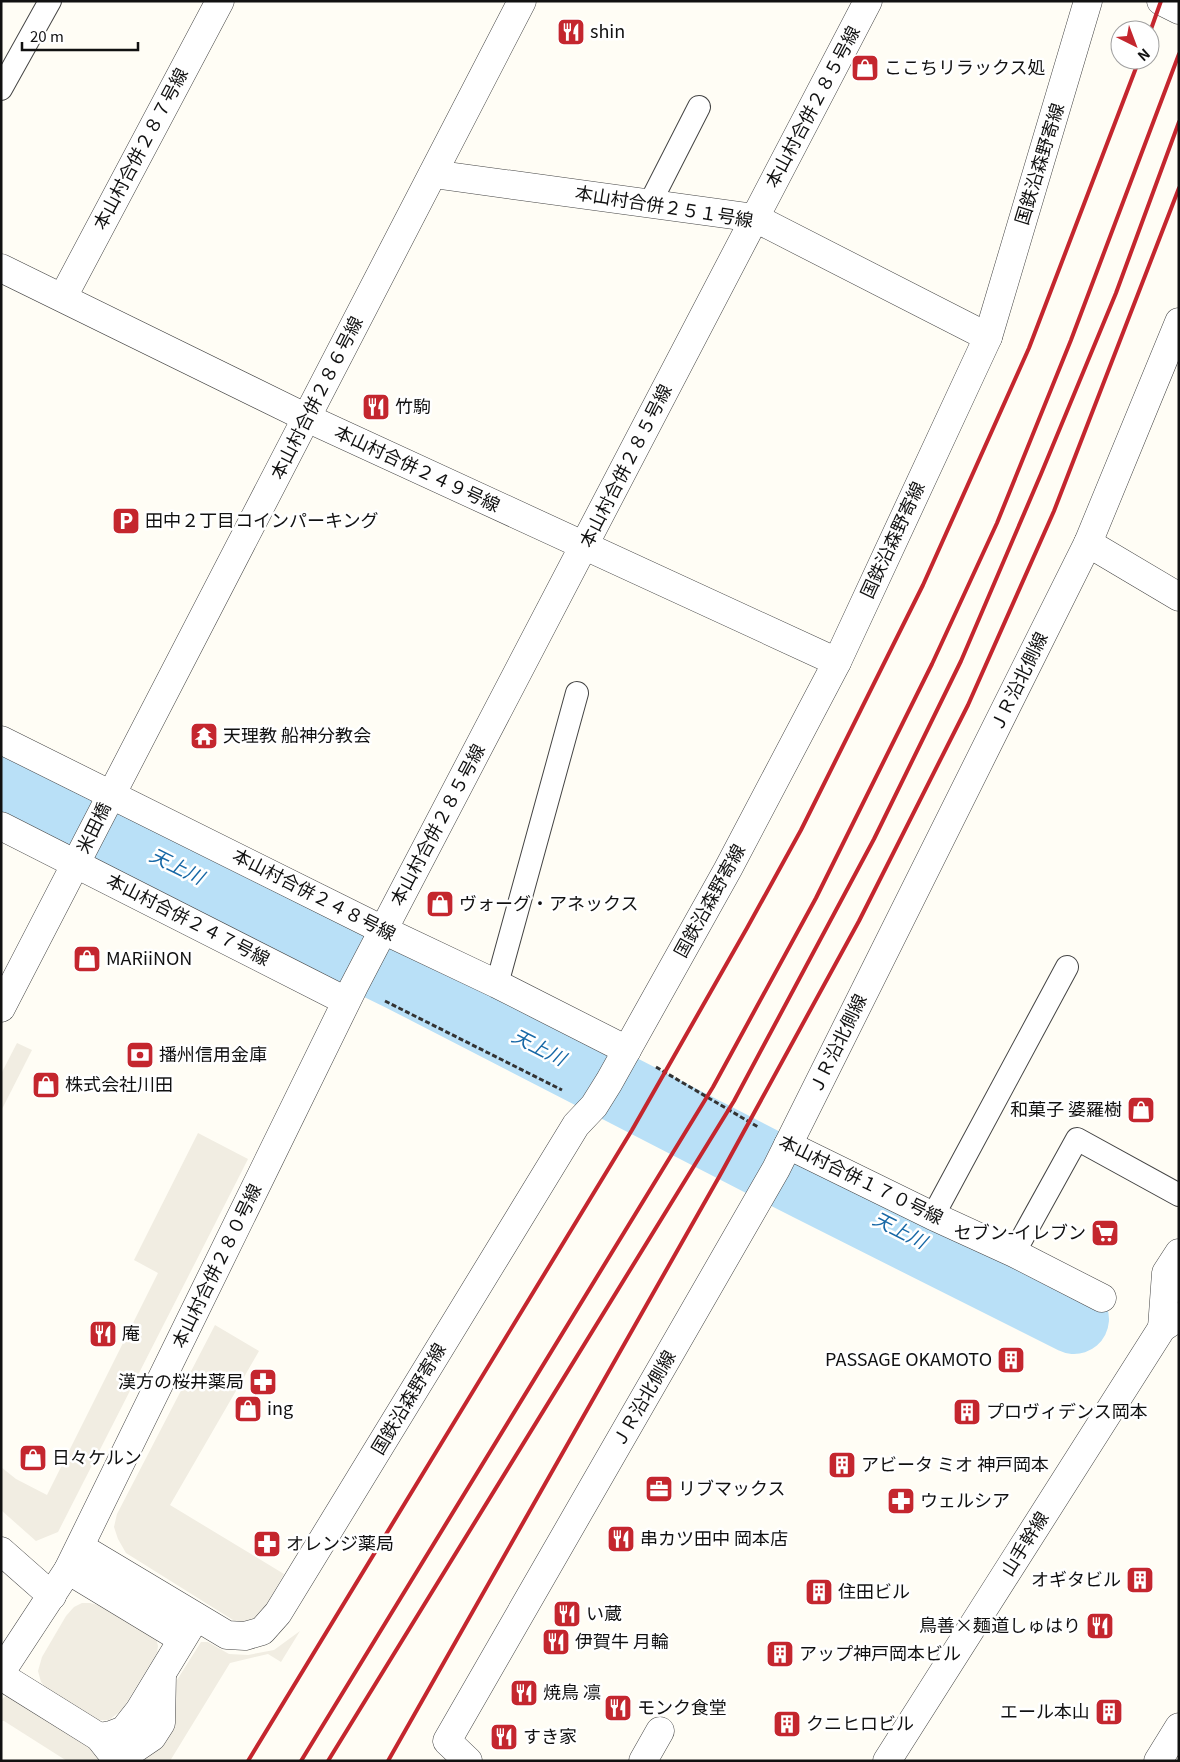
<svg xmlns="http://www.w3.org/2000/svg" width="1180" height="1762" font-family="Georgia,'Noto Sans JP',serif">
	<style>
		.plaza { fill: #f1ede2 }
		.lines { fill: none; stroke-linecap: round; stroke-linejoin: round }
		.river { stroke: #b9e0f7; stroke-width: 70 }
		.service-casing { stroke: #444; stroke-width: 24 }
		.pedestrian-casing { stroke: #444; stroke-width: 29 }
		.minor-casing { stroke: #444; stroke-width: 29 }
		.tertiary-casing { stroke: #444; stroke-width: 29 }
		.path { stroke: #333; stroke-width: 3; stroke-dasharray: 5 2.5; stroke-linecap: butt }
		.service { stroke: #fff; stroke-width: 22 }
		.pedestrian { stroke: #fff; stroke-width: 28 }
		.minor { stroke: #fff; stroke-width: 28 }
		.tertiary { stroke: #fff; stroke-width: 28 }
		.rail { stroke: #c4262e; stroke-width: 4 }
		.labels { text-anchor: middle; stroke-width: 5; stroke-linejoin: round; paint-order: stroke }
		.poi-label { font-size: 18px; fill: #111; stroke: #fff; text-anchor: start }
		.street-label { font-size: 18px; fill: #111; stroke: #fff }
		.water-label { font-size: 19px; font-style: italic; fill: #1768a6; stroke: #fff }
	</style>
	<rect width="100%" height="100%" fill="#fffdf5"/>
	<g class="plaza">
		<polygon points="17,1043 32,1050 1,1111 1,1074"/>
		<polygon points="198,1133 248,1159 58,1532 36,1541 1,1510 1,1467 16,1479 47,1495 158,1273 134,1260"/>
		<polygon points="215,1325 259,1351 170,1505 284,1574 259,1618 241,1625 126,1553 118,1539 114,1527 117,1514"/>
		<polygon points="82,1603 90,1603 102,1606 156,1638 158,1646 157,1653 122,1710 109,1720 98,1720 49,1691 41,1682 38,1671 42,1657 66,1616 74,1607"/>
		<polygon points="300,1631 281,1662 268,1654 230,1663 170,1761 140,1761 173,1726 177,1680 201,1642 208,1642 229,1654 248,1655 274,1650"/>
		<polygon points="6,1696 10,1696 92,1746 104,1761 67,1761 4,1721 1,1721 1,1700"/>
	</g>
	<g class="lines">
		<polyline class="river" points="1,780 401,976 809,1186 1074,1319"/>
		<defs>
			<g id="service">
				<polyline points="1,89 50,1"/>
				<polyline points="650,203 699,107"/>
				<polyline points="497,984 577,693"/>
				<polyline points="933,1216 1067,967"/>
				<polyline points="1014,1253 1077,1139 1179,1195"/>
			</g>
			<polyline id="pedestrian" points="643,1761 660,1731"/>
			<g id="minor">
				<polyline points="433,174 755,218 988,337"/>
				<polyline points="1,268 307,418 837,662"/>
				<polyline points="63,297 220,1"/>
				<polyline points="1088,543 1179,597"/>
				<polyline points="1,740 383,930 497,984 627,1050"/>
				<polyline points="1,826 346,1001"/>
				<polyline points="788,1145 933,1216 1014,1253 1102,1298"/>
				<polyline points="80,1547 227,1635 245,1636 262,1631 278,1613 576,1125 594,1106 609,1082 728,869 837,662 988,337 1088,1"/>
				<polyline points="68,1570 182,1639"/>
				<polyline points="1,1672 68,1570 354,986 868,1"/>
				<polyline points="1,1676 99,1737 118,1761"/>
				<polyline points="99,1737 111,1735 124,1730 139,1711 196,1617"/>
				<polyline points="118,1760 152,1737 161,1723 162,1674"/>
				<polyline points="468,1761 447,1741 776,1169 1088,543 1179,322"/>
				<polyline points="1158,1761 1179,1727"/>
			</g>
			<g id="tertiary">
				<polyline points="1161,1 1179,10"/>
				<polyline points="1,1008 522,1"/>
				<polyline points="1162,1328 1166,1273 1179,1253"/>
				<polyline points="1,1551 52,1596"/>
				<polyline points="887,1761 1162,1328 1179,1317"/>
			</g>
		</defs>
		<use href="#service" class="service-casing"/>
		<use href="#pedestrian" class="pedestrian-casing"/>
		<use href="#minor" class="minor-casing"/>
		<use href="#tertiary" class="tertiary-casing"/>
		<g class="path">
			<polyline points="385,1001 562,1090"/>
			<polyline points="656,1067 758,1127"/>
		</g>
		<use href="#service" class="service"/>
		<use href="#pedestrian" class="pedestrian"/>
		<use href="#minor" class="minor"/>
		<use href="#tertiary" class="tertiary"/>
		<g class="rail">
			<polyline points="1150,32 1161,1"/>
			<polyline points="248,1761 632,1130 747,928 801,830 923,585 1029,348 1139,60"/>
			<polyline points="301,1761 713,1087 816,898 932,664 997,523 1071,340 1179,54"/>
			<polyline points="328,1761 734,1101 874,839 961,661 1041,474 1116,293 1179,122"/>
			<polyline points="388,1761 719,1177 859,921 968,705 1054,511 1179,188"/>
		</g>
	</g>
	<defs>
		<symbol id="restaurant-square" viewBox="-11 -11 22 22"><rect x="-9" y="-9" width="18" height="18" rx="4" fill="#c4262e" stroke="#fff"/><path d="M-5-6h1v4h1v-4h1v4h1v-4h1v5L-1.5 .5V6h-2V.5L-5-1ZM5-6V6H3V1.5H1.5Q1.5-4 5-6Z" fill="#fff"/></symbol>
		<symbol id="shop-square" viewBox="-11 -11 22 22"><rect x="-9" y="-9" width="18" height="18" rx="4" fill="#c4262e" stroke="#fff"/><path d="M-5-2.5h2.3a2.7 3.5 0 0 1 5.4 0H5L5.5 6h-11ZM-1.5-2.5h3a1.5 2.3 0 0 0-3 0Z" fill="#fff"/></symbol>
		<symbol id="parking-square" viewBox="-11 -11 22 22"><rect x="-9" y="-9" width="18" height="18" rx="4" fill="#c4262e" stroke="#fff"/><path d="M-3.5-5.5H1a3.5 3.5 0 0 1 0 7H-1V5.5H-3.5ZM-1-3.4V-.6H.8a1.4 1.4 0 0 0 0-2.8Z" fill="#fff"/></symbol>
		<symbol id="temple-square" viewBox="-11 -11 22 22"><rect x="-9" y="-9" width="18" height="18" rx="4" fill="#c4262e" stroke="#fff"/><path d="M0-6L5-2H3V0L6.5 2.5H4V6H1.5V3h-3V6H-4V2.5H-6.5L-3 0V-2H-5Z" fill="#fff"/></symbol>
		<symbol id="bank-square" viewBox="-11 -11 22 22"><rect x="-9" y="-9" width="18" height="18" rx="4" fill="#c4262e" stroke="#fff"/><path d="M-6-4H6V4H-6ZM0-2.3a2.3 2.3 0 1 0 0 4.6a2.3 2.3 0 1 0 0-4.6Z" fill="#fff"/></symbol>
		<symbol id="supermarket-square" viewBox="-11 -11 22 22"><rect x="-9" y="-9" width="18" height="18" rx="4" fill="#c4262e" stroke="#fff"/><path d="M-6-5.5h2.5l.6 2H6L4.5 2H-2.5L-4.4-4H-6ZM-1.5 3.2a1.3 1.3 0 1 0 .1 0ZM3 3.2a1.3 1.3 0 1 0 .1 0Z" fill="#fff"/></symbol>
		<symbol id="building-square" viewBox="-11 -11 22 22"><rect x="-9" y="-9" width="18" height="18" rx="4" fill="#c4262e" stroke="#fff"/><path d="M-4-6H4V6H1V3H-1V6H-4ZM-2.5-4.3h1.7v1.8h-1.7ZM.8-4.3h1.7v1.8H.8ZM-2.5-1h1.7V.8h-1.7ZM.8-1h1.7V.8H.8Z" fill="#fff"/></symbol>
		<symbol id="pharmacy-square" viewBox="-11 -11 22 22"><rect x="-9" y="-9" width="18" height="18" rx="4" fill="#c4262e" stroke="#fff"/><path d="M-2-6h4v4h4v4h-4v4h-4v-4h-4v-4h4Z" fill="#fff"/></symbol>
		<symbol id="office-square" viewBox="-11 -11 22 22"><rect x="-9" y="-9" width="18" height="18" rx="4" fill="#c4262e" stroke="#fff"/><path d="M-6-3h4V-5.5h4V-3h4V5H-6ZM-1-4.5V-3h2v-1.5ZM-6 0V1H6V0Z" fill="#fff"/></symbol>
	</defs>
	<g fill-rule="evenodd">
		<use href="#restaurant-square" x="555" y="16" width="32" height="32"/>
		<use href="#shop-square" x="849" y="52" width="32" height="32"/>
		<use href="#restaurant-square" x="360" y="391" width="32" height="32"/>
		<use href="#parking-square" x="110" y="505" width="32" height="32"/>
		<use href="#temple-square" x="188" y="720" width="32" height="32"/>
		<use href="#shop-square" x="424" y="888" width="32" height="32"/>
		<use href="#shop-square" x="71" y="943" width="32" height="32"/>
		<use href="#bank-square" x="124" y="1039" width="32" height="32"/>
		<use href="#shop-square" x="30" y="1069" width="32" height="32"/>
		<use href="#shop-square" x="1125" y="1094" width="32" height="32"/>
		<use href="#supermarket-square" x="1089" y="1217" width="32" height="32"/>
		<use href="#restaurant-square" x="87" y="1318" width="32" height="32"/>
		<use href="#building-square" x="995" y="1344" width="32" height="32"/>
		<use href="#pharmacy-square" x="247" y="1366" width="32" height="32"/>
		<use href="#shop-square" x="232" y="1393" width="32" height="32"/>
		<use href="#building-square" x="951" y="1396" width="32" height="32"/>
		<use href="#shop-square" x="17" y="1442" width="32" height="32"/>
		<use href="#building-square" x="826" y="1449" width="32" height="32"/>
		<use href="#office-square" x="643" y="1473" width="32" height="32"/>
		<use href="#pharmacy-square" x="885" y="1485" width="32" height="32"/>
		<use href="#restaurant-square" x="605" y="1523" width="32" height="32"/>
		<use href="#pharmacy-square" x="251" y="1528" width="32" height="32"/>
		<use href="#building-square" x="1124" y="1564" width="32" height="32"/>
		<use href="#building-square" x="803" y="1576" width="32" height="32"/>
		<use href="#restaurant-square" x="551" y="1598" width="32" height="32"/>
		<use href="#restaurant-square" x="1084" y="1610" width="32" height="32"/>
		<use href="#restaurant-square" x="540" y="1626" width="32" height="32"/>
		<use href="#building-square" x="764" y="1638" width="32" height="32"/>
		<use href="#restaurant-square" x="508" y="1677" width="32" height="32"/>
		<use href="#restaurant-square" x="602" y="1692" width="32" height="32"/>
		<use href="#building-square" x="1093" y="1696" width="32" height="32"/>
		<use href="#building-square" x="771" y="1708" width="32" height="32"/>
		<use href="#restaurant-square" x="488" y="1721" width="32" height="32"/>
	</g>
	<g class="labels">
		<g class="poi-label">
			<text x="590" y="38">shin</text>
			<text x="884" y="74">ここちリラックス処</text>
			<text x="395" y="413">竹駒</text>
			<text x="145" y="527">田中２丁目コインパーキング</text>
			<text x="223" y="742">天理教 船神分教会</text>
			<text x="459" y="910">ヴォーグ・アネックス</text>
			<text x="106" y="965">MARiiNON</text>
			<text x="159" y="1061">播州信用金庫</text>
			<text x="65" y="1091">株式会社川田</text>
			<text x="1122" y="1116" text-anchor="end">和菓子 婆羅樹</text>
			<text x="1086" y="1239" text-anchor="end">セブン-イレブン</text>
			<text x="122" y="1340">庵</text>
			<text x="992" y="1366" text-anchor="end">PASSAGE OKAMOTO</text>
			<text x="244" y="1388" text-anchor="end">漢方の桜井薬局</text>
			<text x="267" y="1415">ing</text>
			<text x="986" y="1418">プロヴィデンス岡本</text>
			<text x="52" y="1464">日々ケルン</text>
			<text x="861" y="1471">アビータ ミオ 神戸岡本</text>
			<text x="678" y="1495">リブマックス</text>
			<text x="920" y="1507">ウェルシア</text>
			<text x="640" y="1545">串カツ田中 岡本店</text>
			<text x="286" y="1550">オレンジ薬局</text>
			<text x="1121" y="1586" text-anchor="end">オギタビル</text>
			<text x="838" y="1598">住田ビル</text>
			<text x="586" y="1620">い蔵</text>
			<text x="1081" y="1632" text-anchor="end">鳥善×麺道しゅはり</text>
			<text x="575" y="1648">伊賀牛 月輪</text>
			<text x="799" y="1660">アップ神戸岡本ビル</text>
			<text x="543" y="1699">焼鳥 凛</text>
			<text x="637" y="1714">モンク食堂</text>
			<text x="1090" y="1718" text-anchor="end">エール本山</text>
			<text x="806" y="1730">クニヒロビル</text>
			<text x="523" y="1743">すき家</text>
		</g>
		<g class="street-label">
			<text transform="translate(813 107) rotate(-62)" y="6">本山村合併２８５号線</text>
			<text transform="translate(141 149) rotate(-62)" y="6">本山村合併２８７号線</text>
			<text transform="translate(1040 164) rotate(-73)" y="6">国鉄沿森野寄線</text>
			<text transform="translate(664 207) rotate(9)" y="6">本山村合併２５１号線</text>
			<text transform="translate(317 398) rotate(-63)" y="6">本山村合併２８６号線</text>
			<text transform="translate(626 466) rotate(-63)" y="6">本山村合併２８５号線</text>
			<text transform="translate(417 469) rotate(25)" y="6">本山村合併２４９号線</text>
			<text transform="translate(893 540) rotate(-65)" y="6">国鉄沿森野寄線</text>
			<text transform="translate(1019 682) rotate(-64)" y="6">ＪＲ沿北側線</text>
			<text transform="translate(438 825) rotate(-62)" y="6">本山村合併２８５号線</text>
			<text transform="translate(94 828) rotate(-64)" y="6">米田橋</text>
			<text transform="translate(314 895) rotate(27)" y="6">本山村合併２４８号線</text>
			<text transform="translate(710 901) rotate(-61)" y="6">国鉄沿森野寄線</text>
			<text transform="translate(188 920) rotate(27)" y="6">本山村合併２４７号線</text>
			<text transform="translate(838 1044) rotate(-64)" y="6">ＪＲ沿北側線</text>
			<text transform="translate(861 1180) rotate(26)" y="6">本山村合併１７０号線</text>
			<text transform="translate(217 1266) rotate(-64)" y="6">本山村合併２８０号線</text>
			<text transform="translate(409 1399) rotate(-59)" y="6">国鉄沿森野寄線</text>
			<text transform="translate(644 1399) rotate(-60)" y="6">ＪＲ沿北側線</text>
			<text transform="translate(1025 1544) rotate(-58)" y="6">山手幹線</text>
		</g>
		<g class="water-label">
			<text transform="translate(177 866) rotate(26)" y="7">天上川</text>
			<text transform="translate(539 1047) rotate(27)" y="7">天上川</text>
			<text transform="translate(900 1230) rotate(27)" y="7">天上川</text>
		</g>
	</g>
	<rect width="1180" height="1762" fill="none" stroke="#111111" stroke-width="5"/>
	<g transform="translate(1135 45) rotate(138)"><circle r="24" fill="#ffffff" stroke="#a0a0a0"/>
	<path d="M0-4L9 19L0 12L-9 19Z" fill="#c4262e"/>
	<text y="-8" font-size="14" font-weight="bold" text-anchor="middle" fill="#111111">N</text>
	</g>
	<path d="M22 42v8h116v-8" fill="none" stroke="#111111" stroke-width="2.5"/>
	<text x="30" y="42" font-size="15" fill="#111111" stroke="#ffffff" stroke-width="4" paint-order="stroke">20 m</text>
</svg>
